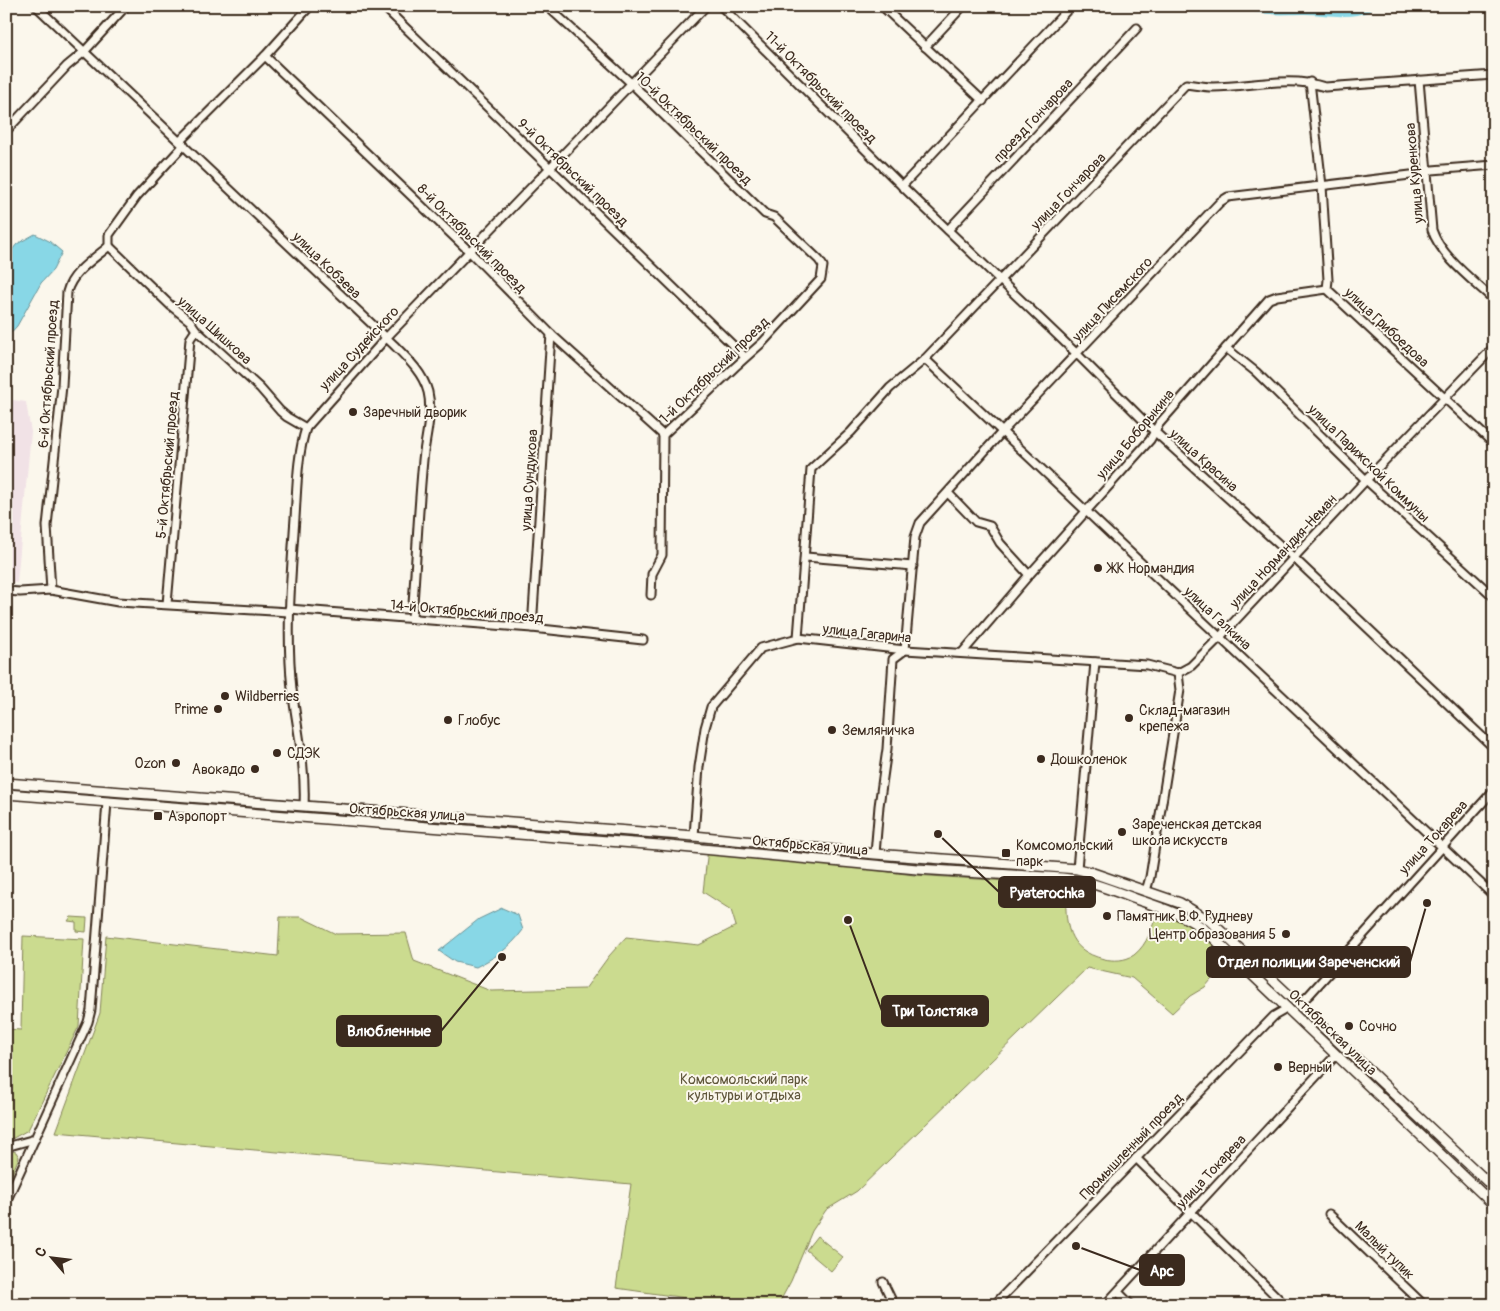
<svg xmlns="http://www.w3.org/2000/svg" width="1500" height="1311" font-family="Pangolin,sans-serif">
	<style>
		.built { fill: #f1e2e6 }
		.green { fill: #cbdb8f; stroke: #838256 }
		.water { fill: #88d7e6; stroke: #699296 }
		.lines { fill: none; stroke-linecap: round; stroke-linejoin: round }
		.river { stroke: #88d7e6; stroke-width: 12 }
		.minor-casing { stroke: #3b2a1e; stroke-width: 11 }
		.major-casing { stroke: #3b2a1e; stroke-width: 12 }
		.minor { stroke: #fbf7ec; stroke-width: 7 }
		.major { stroke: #fbf7ec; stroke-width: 9 }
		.poi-dot { fill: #3b2a1e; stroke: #fbf7ec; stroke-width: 2 }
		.labels { text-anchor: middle; stroke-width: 4; stroke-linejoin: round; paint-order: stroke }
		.street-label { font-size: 14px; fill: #3b2a1e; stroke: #fbf7ec }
		.poi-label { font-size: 14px; fill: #3b2a1e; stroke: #fbf7ec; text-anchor: start }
		.park-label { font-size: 14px; fill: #5f563a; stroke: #fbf7ec }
		.leader { fill: none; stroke: #3b2a1e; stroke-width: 2 }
		.callout-dot { fill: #3b2a1e; stroke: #fbf7ec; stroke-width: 2 }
		.callout { fill: #3b2a1e; stroke: #3b2a1e; stroke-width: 2 }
		.callout-label { font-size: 15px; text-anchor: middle; font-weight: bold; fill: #fff }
	</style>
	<rect width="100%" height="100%" fill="#fbf7ec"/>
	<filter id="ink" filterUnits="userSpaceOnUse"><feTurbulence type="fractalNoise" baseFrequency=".02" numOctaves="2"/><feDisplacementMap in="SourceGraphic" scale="10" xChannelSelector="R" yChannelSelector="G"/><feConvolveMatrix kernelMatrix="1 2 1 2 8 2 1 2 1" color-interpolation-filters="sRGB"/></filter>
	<g filter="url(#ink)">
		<polygon class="built" points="6,399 26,402 31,432 17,583 6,581"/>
		<g class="green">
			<path d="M 708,849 L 914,875 L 1039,883 L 1052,889 L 1066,890 C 1065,923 1066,950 1104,959 C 1114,961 1125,961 1134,955 C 1148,944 1152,927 1158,911 L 1192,925 L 1229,959 L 1205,987 L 1190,996 L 1172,1013 L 1132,978 L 1087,968 L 857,1191 L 826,1210 L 812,1231 L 791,1281 L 778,1305 L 735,1305 L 616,1288 L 631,1184 L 56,1132 L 100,1013 L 106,936 L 278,956 L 280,917 L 301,917 L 336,934 L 406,933 L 414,961 L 491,991 L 585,989 L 609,956 L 626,937 L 699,945 L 736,926 L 731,910 L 703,892 Z"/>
			<polygon points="71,917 87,918 86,932 76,931 76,922 68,921"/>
			<polygon points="23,936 84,939 79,1026 28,1130 6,1142 6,1029 21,1030"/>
			<polygon points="12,1151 16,1152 19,1157 6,1188 6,1152"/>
			<polygon points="817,1236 843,1257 831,1271 806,1250"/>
		</g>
		<g class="water">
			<polygon points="35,234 49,241 62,252 53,270 41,283 17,326 6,338 6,257 17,244"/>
			<path d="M 502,908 L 518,915 L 523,930 C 509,949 497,956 476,967 L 455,962 L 439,951 L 479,919 Z"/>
		</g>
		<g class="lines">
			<path class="river" d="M 1253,6 C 1271,10 1286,8 1304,8 C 1325,8 1344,14 1366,6"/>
			<defs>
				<g id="minor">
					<path d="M 36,6 L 394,345 C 407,358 423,373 428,392 C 433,413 425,439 423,460 C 418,513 416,565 412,618"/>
					<polyline points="383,6 745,357"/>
					<polyline points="547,6 631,83 765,214 774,217 819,260 823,266 821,279 763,342 735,367 663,435 662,555 652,574 651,595"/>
					<polyline points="721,6 902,186 1077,354 1154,431 1294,558 1494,748"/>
					<polyline points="882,6 983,101"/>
					<polyline points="925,47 963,6"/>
					<polyline points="265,56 470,252 551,334 663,435"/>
					<path d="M 1419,80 L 1432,230 C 1441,257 1474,281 1494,300"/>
					<polyline points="1310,82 1322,186 1328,280 1327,289 1494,444"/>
					<polyline points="6,131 67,66 84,52 126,6"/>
					<polyline points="180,141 265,56 310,6"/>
					<polyline points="902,186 1071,6"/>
					<polyline points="948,230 1137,28"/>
					<polyline points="109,246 171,306 190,321 196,330 260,388 280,411 287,417 306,428"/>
					<polyline points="1226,348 1256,372 1366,480 1494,597"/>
					<polyline points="925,359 1494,896"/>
					<polyline points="948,493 976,522 990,526 1000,543 1029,575"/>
					<polyline points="806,557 913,566"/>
					<path d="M 51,590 L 47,526 L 62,386 L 67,292 C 72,272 94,259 109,246 L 109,235 L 137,196 L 184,145"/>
					<polyline points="6,591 20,592 51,590 118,602 289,612"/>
					<polyline points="167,604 190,339 196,330"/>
					<polyline points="289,609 532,628 643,640"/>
					<polyline points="532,628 551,334"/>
					<path d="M 798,638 L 811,469 L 851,432 L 890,388 L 925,359 L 1186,84 C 1195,85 1204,87 1213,87 C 1251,87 1289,75 1325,87 L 1494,75"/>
					<polyline points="962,653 1029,575 1150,440 1159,424 1269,299 1277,296 1327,289"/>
					<path d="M 304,806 C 306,766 297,728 292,689 C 286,632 291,575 295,518 C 297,488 297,456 306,428 L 386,338 L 706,6"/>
					<polyline points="694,836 699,767 705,728 711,707 761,648 798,638 905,650 1147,665 1178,673"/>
					<polyline points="875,854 879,806 887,749 893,659 905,650 915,537 920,523 1002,432 1220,202 1228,197 1427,173 1432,170 1494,165"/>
					<polyline points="1077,869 1095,662"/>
					<polyline points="1146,891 1150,877 1180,690 1178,673 1191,666 1220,637 1366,480 1494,347"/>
					<polyline points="1299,1004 1309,995 1494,790"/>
					<polyline points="6,1147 35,1139"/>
					<polyline points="1136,1158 1285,1305"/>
					<polyline points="6,1202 88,1022 91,1010 107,802"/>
					<polyline points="1329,1214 1424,1305"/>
					<polyline points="883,1282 894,1305"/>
					<polyline points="1118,1292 1131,1305"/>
					<polyline points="994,1305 1274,1016 1288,1008"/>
					<polyline points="1105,1305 1336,1055"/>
				</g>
				<g id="major">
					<polyline points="6,783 694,836 875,854 1077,869 1090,872 1180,903 1210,921 1494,1188"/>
					<path d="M 6,794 L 659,845 L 917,869 L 1062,878 C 1088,880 1112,890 1136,899 C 1159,907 1182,914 1203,928 L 1494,1205"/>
				</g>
			</defs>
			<use href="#minor" class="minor-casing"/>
			<use href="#major" class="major-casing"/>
			<use href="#minor" class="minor"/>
			<use href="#major" class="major"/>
		</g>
	</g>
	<g class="poi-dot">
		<circle cx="353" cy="412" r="5"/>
		<circle cx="1098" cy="568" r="5"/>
		<circle cx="225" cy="696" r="5"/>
		<circle cx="218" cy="709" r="5"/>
		<circle cx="1129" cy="718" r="5"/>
		<circle cx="448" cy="720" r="5"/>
		<circle cx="832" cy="730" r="5"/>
		<circle cx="277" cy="753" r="5"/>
		<circle cx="1041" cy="759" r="5"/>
		<circle cx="176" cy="763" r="5"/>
		<circle cx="255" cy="769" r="5"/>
		<rect x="153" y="811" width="10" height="10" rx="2.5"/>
		<circle cx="1122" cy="832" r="5"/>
		<rect x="1001" y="848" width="10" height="10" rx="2.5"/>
		<circle cx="1107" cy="916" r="5"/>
		<circle cx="1286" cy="934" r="5"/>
		<circle cx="1349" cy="1026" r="5"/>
		<circle cx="1278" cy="1067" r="5"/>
	</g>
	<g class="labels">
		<g class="street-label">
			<text transform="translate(821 87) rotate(45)" y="5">11-й Октябрьский проезд</text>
			<text transform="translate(1033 120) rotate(-47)" y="5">проезд Гончарова</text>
			<text transform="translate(694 128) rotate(44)" y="5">10-й Октябрьский проезд</text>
			<text transform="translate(573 172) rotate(44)" y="5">9-й Октябрьский проезд</text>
			<text transform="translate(1414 173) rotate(-95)" y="5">улица Куренкова</text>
			<text transform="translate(1068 191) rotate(-46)" y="5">улица Гончарова</text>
			<text transform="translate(472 238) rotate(45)" y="5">8-й Октябрьский проезд</text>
			<text transform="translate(327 265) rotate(44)" y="5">улица Кобзева</text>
			<text transform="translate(1112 299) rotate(-47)" y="5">улица Писемского</text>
			<text transform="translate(1387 327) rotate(43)" y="5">улица Грибоедова</text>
			<text transform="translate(215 330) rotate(42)" y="5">улица Шишкова</text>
			<text transform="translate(359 348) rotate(-47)" y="5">улица Судейского</text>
			<text transform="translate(714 370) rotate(-44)" y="5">1-й Октябрьский проезд</text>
			<text transform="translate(48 374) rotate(-86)" y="5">6-й Октябрьский проезд</text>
			<text transform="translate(1135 434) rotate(-50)" y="5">улица Боборыкина</text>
			<text transform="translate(1204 460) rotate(42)" y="5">улица Красина</text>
			<text transform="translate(1369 463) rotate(44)" y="5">улица Парижской Коммуны</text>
			<text transform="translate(167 465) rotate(-85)" y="5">5-й Октябрьский проезд</text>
			<text transform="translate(529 480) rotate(-86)" y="5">улица Сундукова</text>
			<text transform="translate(1283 551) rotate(-47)" y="5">улица Нормандия-Неман</text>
			<text transform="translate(467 611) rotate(5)" y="5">14-й Октябрьский проезд</text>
			<text transform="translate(1218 618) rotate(43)" y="5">улица Галкина</text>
			<text transform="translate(867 633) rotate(6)" y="5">улица Гагарина</text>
			<text transform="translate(407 812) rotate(4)" y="5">Октябрьская улица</text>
			<text transform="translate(1433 837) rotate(-48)" y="5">улица Токарева</text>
			<text transform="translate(810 845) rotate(5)" y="5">Октябрьская улица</text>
			<text transform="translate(1333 1032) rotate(44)" y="5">Октябрьская улица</text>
			<text transform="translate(1131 1146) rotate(-46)" y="5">Промышленный проезд</text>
			<text transform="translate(1211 1171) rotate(-47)" y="5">улица Токарева</text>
			<text transform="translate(1385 1250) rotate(44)" y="5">Малый тупик</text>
		</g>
		<g class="poi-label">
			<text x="363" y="417">Заречный дворик</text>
			<text x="1108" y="573">ЖК Нормандия</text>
			<text x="235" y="701">Wildberries</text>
			<text x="208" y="714" text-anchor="end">Prime</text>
			<text x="1139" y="715">Склад-магазин<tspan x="1139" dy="16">крепежа</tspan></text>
			<text x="458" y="725">Глобус</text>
			<text x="842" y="735">Земляничка</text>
			<text x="287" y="758">СДЭК</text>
			<text x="1051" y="764">Дошколенок</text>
			<text x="166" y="768" text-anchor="end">Ozon</text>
			<text x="245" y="774" text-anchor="end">Авокадо</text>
			<text x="168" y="821">Аэропорт</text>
			<text x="1132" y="829">Зареченская детская<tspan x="1132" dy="16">школа искусств</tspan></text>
			<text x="1016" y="850">Комсомольский<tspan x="1016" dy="16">парк</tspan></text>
			<text x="1117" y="921">Памятник В.Ф. Рудневу</text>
			<text x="1276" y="939" text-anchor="end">Центр образования 5</text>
			<text x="1359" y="1031">Сочно</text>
			<text x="1288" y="1072">Верный</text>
		</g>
		<g class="park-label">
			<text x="744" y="1084">Комсомольский парк<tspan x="744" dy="16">культуры и отдыха</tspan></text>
		</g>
	</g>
	<path class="leader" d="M938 834L999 892M1427 903L1410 962M848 920L882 1011M502 957L441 1031M1076 1246L1140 1270"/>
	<g class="callout-dot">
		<circle cx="938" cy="834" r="5"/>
		<circle cx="1427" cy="903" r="5"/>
		<circle cx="848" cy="920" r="5"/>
		<circle cx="502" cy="957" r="5"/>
		<circle cx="1076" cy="1246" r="5"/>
	</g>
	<g class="callout">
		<rect x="999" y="877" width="96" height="30" rx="5"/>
		<rect x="1207" y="947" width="203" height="30" rx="5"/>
		<rect x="882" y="996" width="106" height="30" rx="5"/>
		<rect x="337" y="1016" width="104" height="30" rx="5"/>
		<rect x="1140" y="1255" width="44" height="30" rx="5"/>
	</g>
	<g class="callout-label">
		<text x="1047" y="898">Pyaterochka</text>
		<text x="1309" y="967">Отдел полиции Зареченский</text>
		<text x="935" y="1016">Три Толстяка</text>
		<text x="389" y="1036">Влюбленные</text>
		<text x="1162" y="1276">Арс</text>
	</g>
	<rect width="1500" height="1311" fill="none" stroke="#fbf7ec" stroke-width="25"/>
	<rect x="12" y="12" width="1475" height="1286" fill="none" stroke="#3b2a1e" stroke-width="2" filter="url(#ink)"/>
	<g transform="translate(52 1258) rotate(298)" stroke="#fbf7ec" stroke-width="4" paint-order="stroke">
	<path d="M0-4L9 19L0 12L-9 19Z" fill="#3b2a1e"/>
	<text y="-8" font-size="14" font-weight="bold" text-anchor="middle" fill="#3b2a1e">С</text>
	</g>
</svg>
